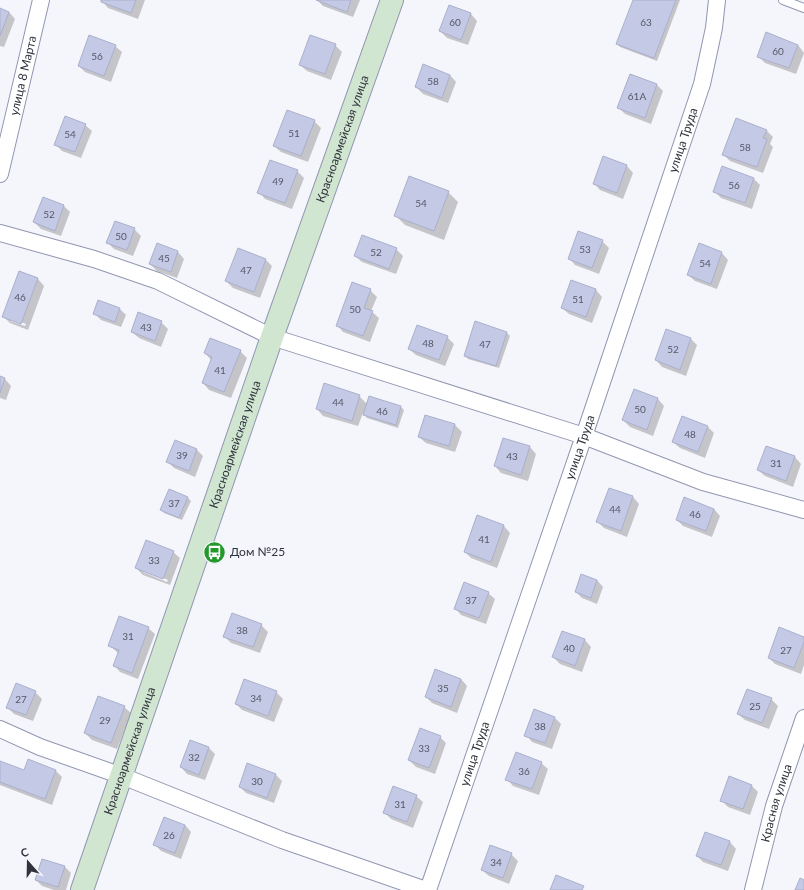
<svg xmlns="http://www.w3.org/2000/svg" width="804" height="890" font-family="Lato,sans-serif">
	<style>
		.shadow { fill: #0003; fill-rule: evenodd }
		.building { fill: #c4cae6; stroke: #aab0cc }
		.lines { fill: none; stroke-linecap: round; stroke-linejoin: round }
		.lane-casing { stroke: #9196b1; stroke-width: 10 }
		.street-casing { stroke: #9196b1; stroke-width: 18 }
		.secondary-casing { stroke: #9196b1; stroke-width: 24 }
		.lane { stroke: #fff; stroke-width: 8 }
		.street { stroke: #fff; stroke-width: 16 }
		.secondary { stroke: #d0e6d0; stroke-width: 22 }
		.labels { text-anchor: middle; stroke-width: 3.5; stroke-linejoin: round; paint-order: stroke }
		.number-label { font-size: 10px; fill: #555867 }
		.street-label { font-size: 12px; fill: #30323d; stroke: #f5f6fc }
		.poi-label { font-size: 12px; fill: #30323d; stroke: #f5f6fc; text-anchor: start }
	</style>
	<rect width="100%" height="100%" fill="#f5f6fc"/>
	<g class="shadow">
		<polygon points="102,0 145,0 138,19 108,8 102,1"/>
		<polygon points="317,0 360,0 353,17 323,6"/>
		<polygon points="634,0 680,0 657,61 620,47 617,44"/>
		<polygon points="0,9 9,12 15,19 4,47 0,46"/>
		<polygon points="471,14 477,21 468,45 447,38 440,31"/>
		<polygon points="335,45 342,52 331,80 307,71 300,65"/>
		<polygon points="798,45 804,53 796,74 765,63 758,56"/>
		<polygon points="115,46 122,52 111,82 85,72 79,66"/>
		<polygon points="424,66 450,75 456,82 448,103 423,94 416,87"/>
		<polygon points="630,75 657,85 663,91 651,124 625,114 618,107"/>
		<polygon points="314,121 321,128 308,162 281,152 274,146"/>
		<polygon points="85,125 92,131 81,158 62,151 55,144"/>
		<polygon points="766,130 773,137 770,144 773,147 763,173 730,161 724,155"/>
		<polygon points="627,166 633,173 623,199 600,190 594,183"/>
		<polygon points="723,168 754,179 760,185 752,209 721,198 714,191"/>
		<polygon points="297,171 304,178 292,209 265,199 259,192"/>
		<polygon points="448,192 458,202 444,240 405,225 395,215"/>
		<polygon points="43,198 64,206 70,212 61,236 41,229 34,222"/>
		<polygon points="134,229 141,236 133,256 114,249 108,243"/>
		<polygon points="602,241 609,248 599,274 575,265 569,258"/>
		<polygon points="158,245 178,252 184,259 177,278 157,271 150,264"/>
		<polygon points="699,245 722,253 728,260 717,289 695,281 688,275"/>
		<polygon points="238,249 266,260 272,266 260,298 233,288 226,281"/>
		<polygon points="396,249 403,256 396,274 362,262 355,256"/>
		<path d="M 38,279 L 44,286 L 28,330 L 10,323 L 3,316 ZM 10,318 L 26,324 L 25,326 L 10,321 Z"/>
		<polygon points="572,281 596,290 602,297 592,323 569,314 562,308"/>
		<polygon points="370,290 377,297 371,311 379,318 370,342 343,332 337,325"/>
		<polygon points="119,308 126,315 121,327 101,320 94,313"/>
		<polygon points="161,322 168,329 161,347 139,338 132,332"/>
		<polygon points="667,330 691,339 697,345 686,376 662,367 656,360"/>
		<polygon points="507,333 510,336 499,368 468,359 465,356"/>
		<polygon points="447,337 454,344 445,366 416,355 409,349"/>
		<polygon points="240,351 247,358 231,398 209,390 203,383 211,360 205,353"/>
		<polygon points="0,377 5,379 11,386 6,400 0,398"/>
		<polygon points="634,391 658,399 664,406 653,436 630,427 623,420"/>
		<polygon points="359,396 367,404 369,397 401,407 404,410 398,428 367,418 363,413 358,426 323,416 317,409"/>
		<polygon points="426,416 455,425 462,432 455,452 426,443 419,437"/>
		<polygon points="683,417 708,427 714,433 705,458 680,448 673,442"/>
		<polygon points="503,439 530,447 536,454 528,481 501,473 495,466"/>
		<polygon points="767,447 795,457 801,464 793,487 765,476 758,470"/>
		<polygon points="197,450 203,456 195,477 174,468 168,462"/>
		<polygon points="610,489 633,497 639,504 627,537 604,528 597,521"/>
		<polygon points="188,498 191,501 182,520 164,513 161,510"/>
		<polygon points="714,509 720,516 712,537 683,526 677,520"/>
		<polygon points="478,516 504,526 510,533 497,568 471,558 465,552"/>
		<path d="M 173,552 L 180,558 L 170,585 L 143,575 L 136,568 ZM 143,570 L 168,580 L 167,582 L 143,572 Z"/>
		<polygon points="597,580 603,587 597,604 582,598 576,592"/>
		<polygon points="488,593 495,599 486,624 461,615 455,608"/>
		<polygon points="261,625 268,632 260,653 231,643 224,636"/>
		<polygon points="148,628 155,634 138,679 120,672 114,665 118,653 109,645"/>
		<polygon points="563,632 585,640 591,647 582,672 560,664 553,657"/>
		<polygon points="804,638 804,665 801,674 775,664 769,658"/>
		<polygon points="461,679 467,686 457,713 432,703 426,697"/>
		<polygon points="35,692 42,699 33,721 14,714 7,707"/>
		<polygon points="276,692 283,699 274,722 242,710 236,704"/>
		<polygon points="771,699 778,706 769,729 745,720 738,714"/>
		<polygon points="124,707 131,713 117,749 92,740 85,733"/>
		<polygon points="555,718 561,724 552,749 532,742 526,735"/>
		<polygon points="440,737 446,743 435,774 416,767 409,760"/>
		<polygon points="209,748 215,754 205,780 187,774 181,767"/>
		<polygon points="29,760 56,771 62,777 52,805 0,785 0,762 24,771"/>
		<polygon points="541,763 548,769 539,795 513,786 507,779"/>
		<polygon points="276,775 282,781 274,803 246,793 240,787"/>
		<polygon points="730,778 752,786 758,792 750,815 728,807 721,800"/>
		<polygon points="416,796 423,802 413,828 391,819 385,813"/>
		<polygon points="185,825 191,832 181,859 161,851 154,844"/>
		<polygon points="730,842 736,849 728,871 703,862 697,856"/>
		<polygon points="511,854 518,861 509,884 489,876 482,870"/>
		<polygon points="42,860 65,867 71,873 66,890 54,890 42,886 36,880"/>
	</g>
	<g class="building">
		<polygon points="101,0 136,0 131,13 101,2"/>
		<polygon points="316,0 351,0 347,12"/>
		<polygon points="633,0 676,0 654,58 616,44"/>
		<polygon points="449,5 471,13 461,40 439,31"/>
		<polygon points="0,8 9,12 0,36"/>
		<polygon points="766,32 798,45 789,68 757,57"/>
		<polygon points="89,35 116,45 104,76 78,66"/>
		<polygon points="310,35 336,44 325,74 299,65"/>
		<polygon points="423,64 450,75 442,98 415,87"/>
		<polygon points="630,74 657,84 645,118 617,108"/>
		<polygon points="287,110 315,120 301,156 273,146"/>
		<polygon points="65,116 86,124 75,152 54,145"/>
		<polygon points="736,118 767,130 763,138 767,139 757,167 722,155"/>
		<polygon points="603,156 627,165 617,193 593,184"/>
		<polygon points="270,160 298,170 285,203 257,193"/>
		<polygon points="722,166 754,178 745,203 713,192"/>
		<polygon points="409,176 449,191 434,231 394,216"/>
		<polygon points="43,197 64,205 55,231 33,222"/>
		<polygon points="115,221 135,228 127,250 106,243"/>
		<polygon points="578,231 603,240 592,268 568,259"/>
		<polygon points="362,235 397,248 389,269 354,256"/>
		<polygon points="157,243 178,251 171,272 149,264"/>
		<polygon points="699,243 722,252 711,284 687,275"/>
		<polygon points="238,248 266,259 254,292 225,281"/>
		<polygon points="19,271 38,278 21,324 2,317"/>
		<polygon points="571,280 596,289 586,317 561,308"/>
		<polygon points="352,282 371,289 364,308 373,311 363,336 336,326"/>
		<polygon points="98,300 120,308 115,322 93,314"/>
		<polygon points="138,312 162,321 155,341 131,332"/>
		<polygon points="475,321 507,332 496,366 464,356"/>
		<polygon points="417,325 448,336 439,360 408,349"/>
		<polygon points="666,329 691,338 680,370 655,360"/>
		<polygon points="210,338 241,350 224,392 202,383 212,357 204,353"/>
		<polygon points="0,376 5,378 0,393"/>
		<polygon points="324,383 360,395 352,421 316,409"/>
		<polygon points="634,389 658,398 647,430 622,420"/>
		<polygon points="369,396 401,406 396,425 363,415"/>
		<polygon points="425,415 455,424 449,446 418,437"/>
		<polygon points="682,416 708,426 698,452 672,442"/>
		<polygon points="503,438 530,446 521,475 494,466"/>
		<polygon points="175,440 197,449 189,471 166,462"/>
		<polygon points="766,446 795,456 786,481 757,470"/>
		<polygon points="609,488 633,496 621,531 596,522"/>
		<polygon points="169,489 188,497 179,518 160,510"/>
		<polygon points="684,497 714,509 706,531 676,520"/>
		<polygon points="477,515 504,525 491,562 464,552"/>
		<polygon points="146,540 174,551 163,579 135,568"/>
		<polygon points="581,574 597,580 591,598 575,592"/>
		<polygon points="464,582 489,592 479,618 454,609"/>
		<polygon points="232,613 262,624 253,647 223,637"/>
		<polygon points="119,616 149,627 132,673 113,666 119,650 108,646"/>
		<polygon points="779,627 804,637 804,642 794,668 768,658"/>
		<polygon points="562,631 585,639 575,666 552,657"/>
		<polygon points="435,669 461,679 451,707 425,697"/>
		<polygon points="244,679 277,691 268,716 235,704"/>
		<polygon points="16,683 36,691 26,715 6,708"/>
		<polygon points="747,689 772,698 762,723 737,714"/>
		<polygon points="98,696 125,706 111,743 84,733"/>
		<polygon points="534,709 555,717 545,743 524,736"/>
		<polygon points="420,728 441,736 429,768 408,760"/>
		<polygon points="190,740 209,747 199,775 180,767"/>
		<polygon points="516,752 542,762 532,789 505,780"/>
		<polygon points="28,759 56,770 45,799 0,782 0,761 24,770"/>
		<polygon points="247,763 276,774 267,798 239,787"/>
		<polygon points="729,776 752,785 743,809 720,801"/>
		<polygon points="393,786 417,795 407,822 383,813"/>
		<polygon points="164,817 185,825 175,853 153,845"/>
		<polygon points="705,832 730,841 721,865 696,856"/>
		<polygon points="490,845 512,853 503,878 481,870"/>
		<polygon points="42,859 65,866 58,887 35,880"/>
		<polygon points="556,875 584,886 582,890 550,890"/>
		<polygon points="800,878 804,880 804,890 795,890"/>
	</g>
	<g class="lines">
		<defs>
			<polyline id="lane" points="783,0 804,8"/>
			<g id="street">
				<path id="s1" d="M 0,174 L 41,0"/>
				<polyline points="0,233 94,259 158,281 272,337 584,436 703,482 804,510"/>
				<polyline points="0,729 40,747 122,776 282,840 426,890"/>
				<path id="s2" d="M 428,890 L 584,436 L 702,84 L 714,28 L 717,0"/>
				<path id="s3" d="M 753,890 L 774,806 L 804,718"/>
			</g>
			<g id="secondary">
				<path id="s4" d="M 82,890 L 272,337 L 392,0"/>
			</g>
		</defs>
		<use href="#lane" class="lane-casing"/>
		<use href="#street" class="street-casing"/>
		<use href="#secondary" class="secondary-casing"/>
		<use href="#lane" class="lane"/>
		<use href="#street" class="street"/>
		<use href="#secondary" class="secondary"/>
	</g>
	<defs>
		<symbol id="bus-disc" viewBox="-11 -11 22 22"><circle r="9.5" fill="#239929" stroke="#f5f6fc"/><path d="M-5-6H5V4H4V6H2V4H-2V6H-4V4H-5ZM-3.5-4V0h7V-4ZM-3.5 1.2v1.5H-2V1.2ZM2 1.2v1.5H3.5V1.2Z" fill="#fff"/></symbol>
	</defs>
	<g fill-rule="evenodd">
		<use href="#bus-disc" x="202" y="540" width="25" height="25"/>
	</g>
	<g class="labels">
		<g class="number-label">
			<text x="455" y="26">60</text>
			<text x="646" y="26">63</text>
			<text x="778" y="55">60</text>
			<text x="97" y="60">56</text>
			<text x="433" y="85">58</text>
			<text x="637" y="100">61А</text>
			<text x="294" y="137">51</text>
			<text x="70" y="138">54</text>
			<text x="745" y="151">58</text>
			<text x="278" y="185">49</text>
			<text x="734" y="189">56</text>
			<text x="421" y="207">54</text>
			<text x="49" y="218">52</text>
			<text x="121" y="240">50</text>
			<text x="585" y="253">53</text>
			<text x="376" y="256">52</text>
			<text x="164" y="262">45</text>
			<text x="705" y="267">54</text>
			<text x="246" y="274">47</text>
			<text x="20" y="301">46</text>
			<text x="578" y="303">51</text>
			<text x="355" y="313">50</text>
			<text x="146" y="331">43</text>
			<text x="428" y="347">48</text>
			<text x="485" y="348">47</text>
			<text x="673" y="353">52</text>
			<text x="220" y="374">41</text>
			<text x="338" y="406">44</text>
			<text x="640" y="413">50</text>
			<text x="382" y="415">46</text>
			<text x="690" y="438">48</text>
			<text x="182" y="459">39</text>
			<text x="512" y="460">43</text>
			<text x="776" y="467">31</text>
			<text x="174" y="507">37</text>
			<text x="615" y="513">44</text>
			<text x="695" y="518">46</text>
			<text x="484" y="543">41</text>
			<text x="154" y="564">33</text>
			<text x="471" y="604">37</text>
			<text x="242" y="634">38</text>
			<text x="128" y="640">31</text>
			<text x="569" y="652">40</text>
			<text x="786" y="654">27</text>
			<text x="443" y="692">35</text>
			<text x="256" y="702">34</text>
			<text x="21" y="703">27</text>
			<text x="755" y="710">25</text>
			<text x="105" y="724">29</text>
			<text x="540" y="730">38</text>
			<text x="424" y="752">33</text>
			<text x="194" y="761">32</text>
			<text x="524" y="775">36</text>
			<text x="257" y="785">30</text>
			<text x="400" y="808">31</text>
			<text x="169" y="839">26</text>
			<text x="496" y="866">34</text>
		</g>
		<g class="street-label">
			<text dy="4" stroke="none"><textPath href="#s1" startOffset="101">улица 8 Марта</textPath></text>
			<text dy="4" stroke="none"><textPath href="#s4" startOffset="795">Красноармейская улица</textPath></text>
			<text dy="4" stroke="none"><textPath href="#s2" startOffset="792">улица Труда</textPath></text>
			<text dy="4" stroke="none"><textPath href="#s4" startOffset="471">Красноармейская улица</textPath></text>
			<text dy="4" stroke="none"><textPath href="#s2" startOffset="468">улица Труда</textPath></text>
			<text dy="4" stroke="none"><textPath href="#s4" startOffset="147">Красноармейская улица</textPath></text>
			<text dy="4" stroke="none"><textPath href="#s2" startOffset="144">улица Труда</textPath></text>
			<text dy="4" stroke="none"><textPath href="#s3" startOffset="90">Красная улица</textPath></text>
		</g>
		<g class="poi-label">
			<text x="230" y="556">Дом №25</text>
		</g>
	</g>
	<g transform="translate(28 862) rotate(340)" stroke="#f5f6fc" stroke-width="3" paint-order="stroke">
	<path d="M0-3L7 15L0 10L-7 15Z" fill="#30323d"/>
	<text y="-6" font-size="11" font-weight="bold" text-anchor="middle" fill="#30323d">С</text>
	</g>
</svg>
